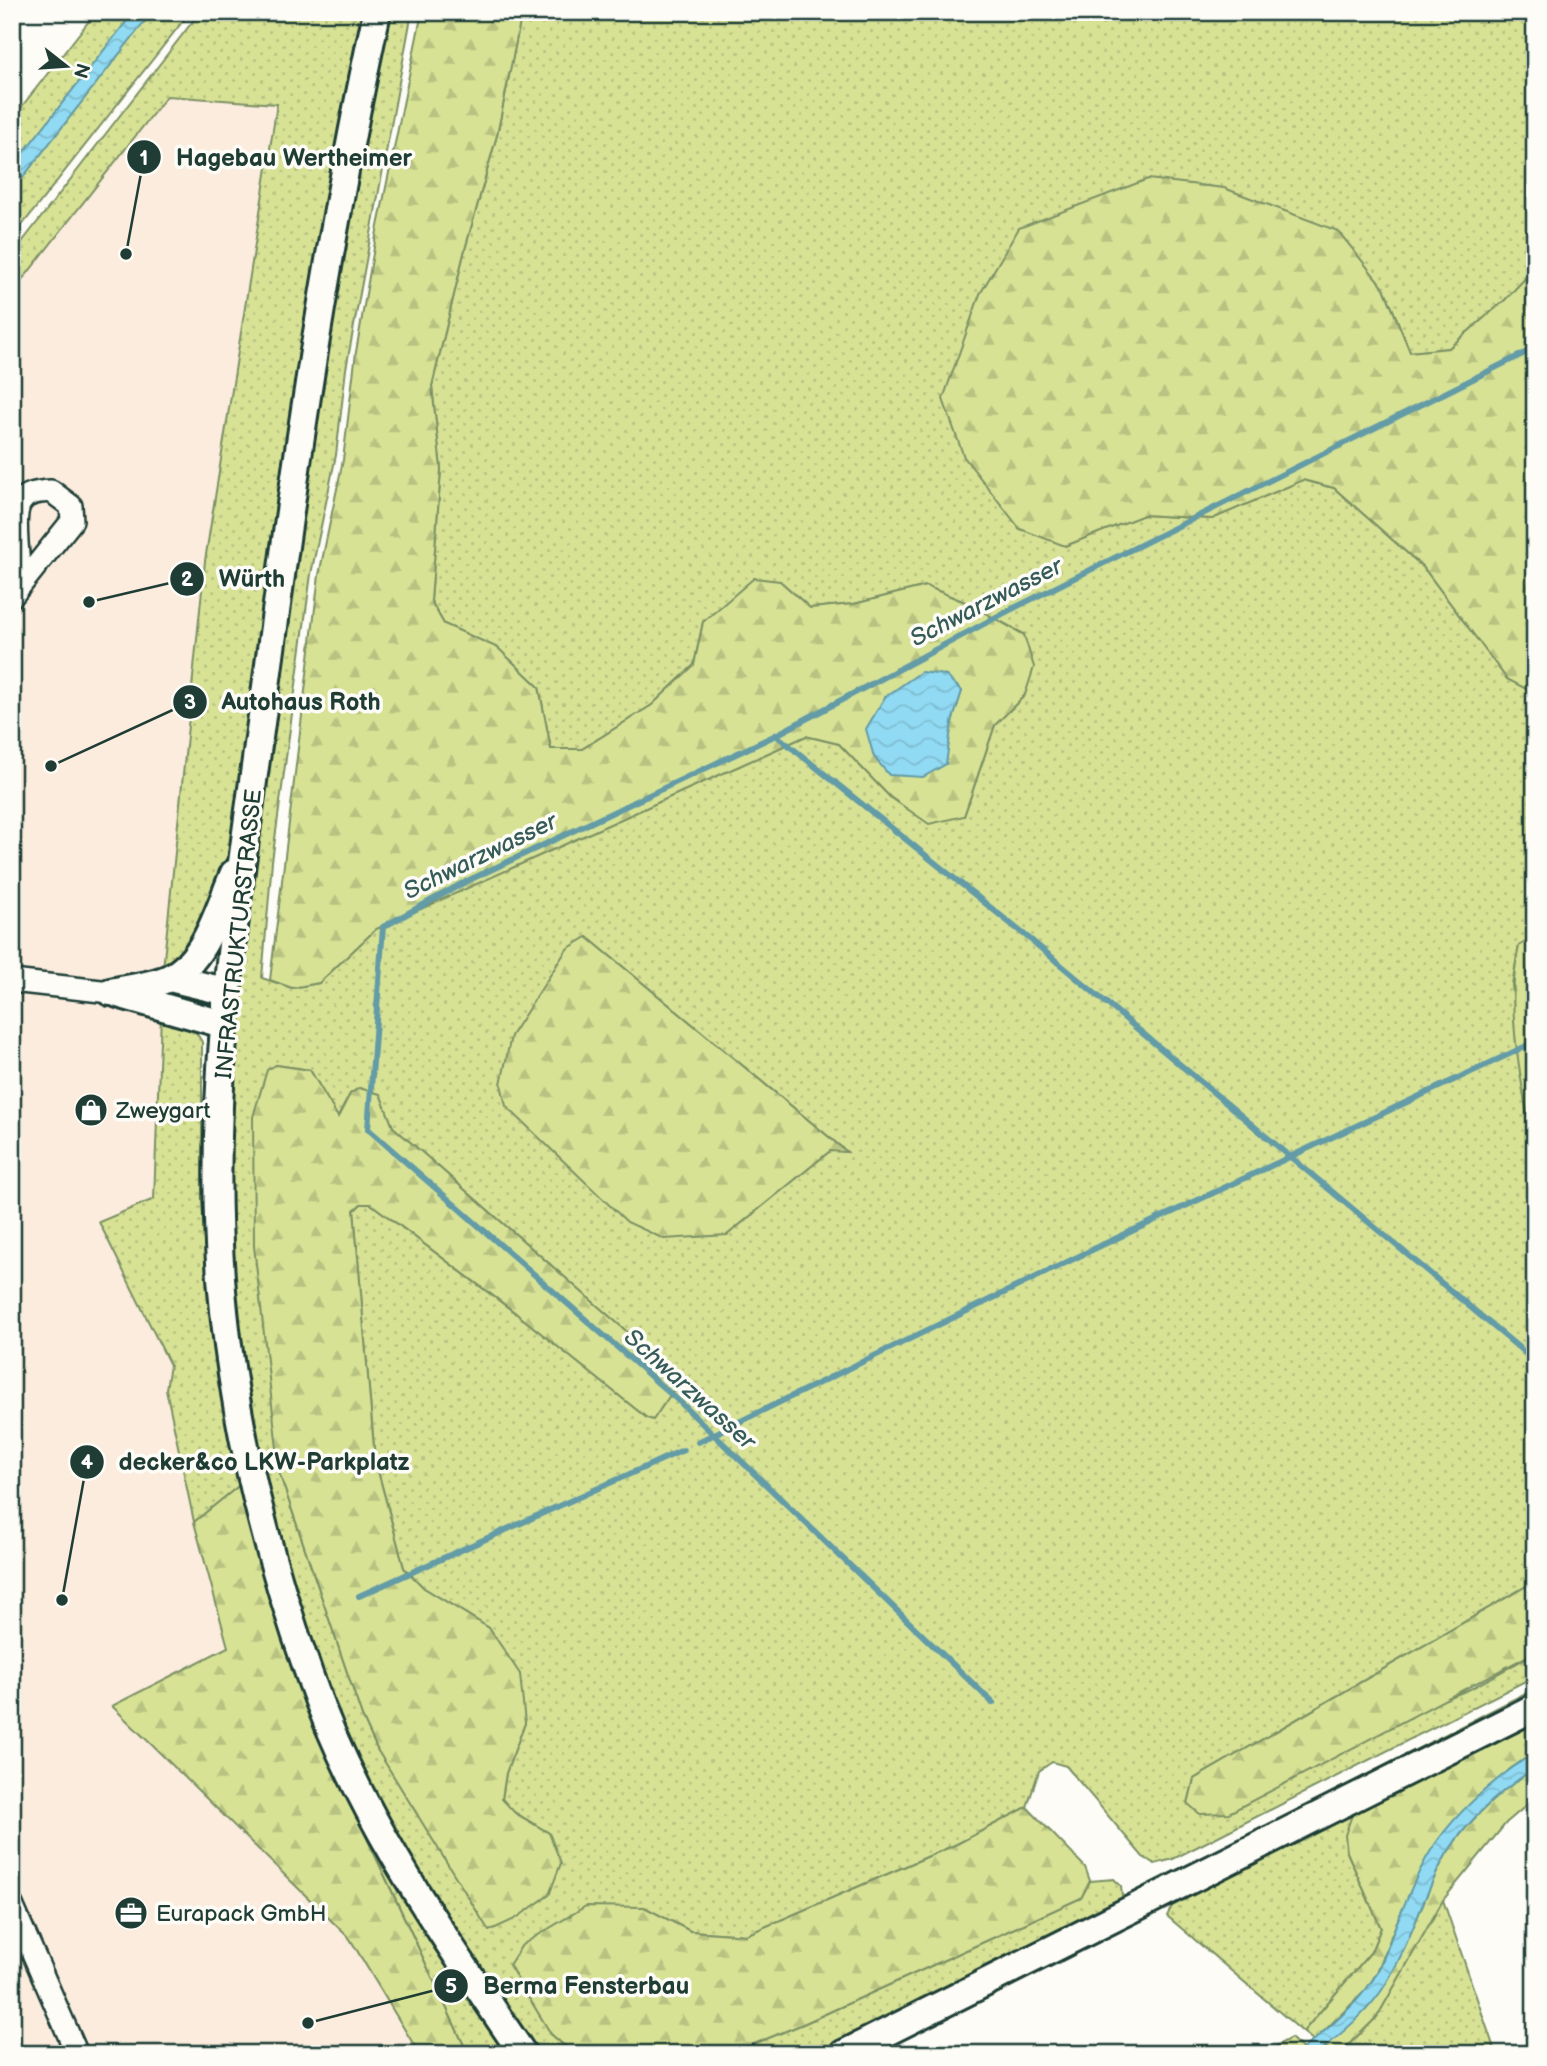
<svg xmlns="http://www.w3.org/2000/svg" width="1547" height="2066" font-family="'Balsamiq Sans',sans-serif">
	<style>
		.built { fill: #fbecde }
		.grass { fill: url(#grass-dots); stroke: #7b9064; stroke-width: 2; fill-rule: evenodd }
		.forest { fill: url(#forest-firs); stroke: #7b9064; stroke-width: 2; fill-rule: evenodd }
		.water { fill: url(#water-waves); stroke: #639ba7; stroke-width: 2 }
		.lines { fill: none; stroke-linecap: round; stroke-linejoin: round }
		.stream { stroke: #639ba7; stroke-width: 6 }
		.minor-casing { stroke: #1f3d34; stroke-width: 26 }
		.tertiary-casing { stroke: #1f3d34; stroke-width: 32 }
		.minor { stroke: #fdfcf7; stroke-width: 21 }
		.tertiary { stroke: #fdfcf7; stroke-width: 26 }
		.labels { text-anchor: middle; stroke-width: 7; stroke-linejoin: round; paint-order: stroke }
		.street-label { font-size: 23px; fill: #1f3d34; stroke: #fdfcf7 }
		.poi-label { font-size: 23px; fill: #1f3d34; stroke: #fdfcf7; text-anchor: start }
		.water-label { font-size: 24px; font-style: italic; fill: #365c5a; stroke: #fdfcf7 }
		.leader { fill: none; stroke: #1f3d34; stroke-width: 2.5 }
		.callout-dot { fill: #1f3d34; stroke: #fdfcf7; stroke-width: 2.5 }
		.mark-label { font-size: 21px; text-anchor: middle; font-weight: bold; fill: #fff }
		.callout-label { font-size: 24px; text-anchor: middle; font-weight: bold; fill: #1f3d34; stroke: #fdfcf7; stroke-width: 7; stroke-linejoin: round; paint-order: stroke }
	</style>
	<defs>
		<pattern id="grass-dots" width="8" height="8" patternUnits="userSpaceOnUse" patternTransform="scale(1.75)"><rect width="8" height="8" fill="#d7e295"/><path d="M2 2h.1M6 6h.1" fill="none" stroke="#b8c381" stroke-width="1.8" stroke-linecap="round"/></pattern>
		<pattern id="forest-firs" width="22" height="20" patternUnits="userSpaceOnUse" patternTransform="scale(1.75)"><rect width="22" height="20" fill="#d7e295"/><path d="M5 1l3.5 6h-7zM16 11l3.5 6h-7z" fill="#b8c381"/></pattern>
		<pattern id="water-waves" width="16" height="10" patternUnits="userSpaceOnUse" patternTransform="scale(1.75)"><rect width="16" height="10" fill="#91daf3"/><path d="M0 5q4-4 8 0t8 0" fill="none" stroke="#7dbcd1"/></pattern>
	</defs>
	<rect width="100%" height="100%" fill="#fdfcf7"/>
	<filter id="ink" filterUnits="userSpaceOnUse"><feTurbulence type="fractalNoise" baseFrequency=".0143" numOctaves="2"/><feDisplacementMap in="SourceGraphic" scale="14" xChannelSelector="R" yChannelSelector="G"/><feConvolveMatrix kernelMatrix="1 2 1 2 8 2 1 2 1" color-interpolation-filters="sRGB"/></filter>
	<g filter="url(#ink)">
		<polygon class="built" points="167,96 277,104 205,561 163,969 154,1199 99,1222 170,1365 166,1389 228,1647 113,1706 350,1939 417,2051 413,2054 12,2054 12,293"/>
		<g class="grass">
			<polygon points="96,12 134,12 12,167 12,119"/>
			<polygon points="152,12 190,12 12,238 12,191"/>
			<polygon points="200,12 366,12 233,843 191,949 163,969 205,561 277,104 167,96 12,293 12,255"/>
			<path d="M 388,12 L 412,12 L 346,369 L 336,455 L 311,574 L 272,861 L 262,978 L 292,988 L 319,983 L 376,929 L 806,736 L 839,744 L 890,797 L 964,816 L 995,725 L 1025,695 L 1024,634 L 967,603 L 926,586 L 854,604 L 810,608 L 780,581 L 703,622 L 694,665 L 652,705 L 582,749 L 551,749 L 539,687 L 498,648 L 444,624 L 431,601 L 441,469 L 432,386 L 464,253 L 497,135 L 522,12 L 1535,12 L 1535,268 L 1505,300 L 1449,348 L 1410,352 L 1384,288 L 1065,546 L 1143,515 L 1212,519 L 1303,480 L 1334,488 L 1423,567 L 1507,679 L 1535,690 L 1535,937 L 1519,946 L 1512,984 L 1516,1031 L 1535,1162 L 1535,1581 L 1194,1779 L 1188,1804 L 1470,1689 L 1535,1653 L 1535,1676 L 1173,1859 L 1155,1864 L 1143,1857 L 1066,1766 L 1052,1762 L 1039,1771 L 1027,1807 L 957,1844 L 746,1935 L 690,1931 L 644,1907 L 551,2034 L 574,2054 L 540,2054 L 507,2014 L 453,1932 L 352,1755 L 293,1592 L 260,1457 L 234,1297 L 230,1137 L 237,1021 L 280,643 L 332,304 ZM 587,937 L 846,1151 L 830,1151 L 727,1235 ZM 276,1065 L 310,1070 L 338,1118 L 350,1094 L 359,1088 L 380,1094 L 393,1127 L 672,1371 L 677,1385 L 647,1418 L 526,1321 L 371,1204 L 361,1204 L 354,1211 L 375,1460 L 404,1568 L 424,1588 L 489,1628 L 525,1723 L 506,1773 L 502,1799 L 511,1810 L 549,1833 L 378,1751 L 362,1716 L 280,1475 Z"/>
			<polygon points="161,1015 194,1029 202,1042 202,1199 208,1276 241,1484 194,1522 166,1389 170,1365 99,1222 154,1199"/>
			<polygon points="1535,1688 1535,1696 1167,1878"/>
			<polygon points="1353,1812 1347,1852 1381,1928 1371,1952 1303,2032 1167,1916 1175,1900"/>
			<polygon points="361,1825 406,1899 507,2054 468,2054"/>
			<polygon points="1114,1879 1121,1886 1123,1904 823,2054 729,2054 803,2024 1081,1898 1090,1881"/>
			<polygon points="1443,1900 1496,2054 1339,2054 1377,2017"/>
		</g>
		<g class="forest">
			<path d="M 422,12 L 522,12 L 497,135 L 464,253 L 432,386 L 441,469 L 431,601 L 444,624 L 498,648 L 539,687 L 551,749 L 582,749 L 652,705 L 694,665 L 703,622 L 754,578 L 780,581 L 810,608 L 854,604 L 926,586 L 967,603 L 1024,635 L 1034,667 L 1025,695 L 995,725 L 964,816 L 929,824 L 890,797 L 839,744 L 806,736 L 376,929 L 319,983 L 292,988 L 270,980 L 319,575 L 343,460 L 356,352 L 376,236 ZM 945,675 L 962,691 L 952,722 L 945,764 Z"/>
			<polygon points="1148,179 1224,188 1338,231 1384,288 1410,352 1449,348 1505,300 1535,268 1535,690 1528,690 1507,679 1423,567 1334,488 1303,480 1212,519 1144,515 1065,546 1020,529 964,457 943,399 980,294 1019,228"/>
			<polygon points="587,937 847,1152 830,1151 727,1235 664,1239 627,1222 506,1106 501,1084 511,1036 567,949"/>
			<path d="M 1535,937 L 1535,1162 C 1525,1093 1503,1015 1519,946 Z"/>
			<polygon points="276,1065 310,1070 338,1117 350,1094 359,1088 380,1094 393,1127 672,1371 677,1385 653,1420 647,1418 512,1310 371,1204 361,1204 354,1210 375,1460 404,1568 424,1588 489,1628 520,1674 525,1723 506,1773 502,1799 515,1813 549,1833 561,1863 549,1895 515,1919 489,1931 378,1751 362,1716 280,1475 254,1246 253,1117 267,1070"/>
			<polygon points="241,1484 275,1618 327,1753 468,2054 413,2054 417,2050 350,1939 112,1706 228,1647 194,1522"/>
			<polygon points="1535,1581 1535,1652 1229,1813 1200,1814 1188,1804 1194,1779"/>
			<polygon points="1535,1716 1535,1752 1510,1769 1431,1851 1399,1917 1377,1972 1367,1989 1314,2041 1303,2032 1371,1952 1381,1928 1347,1852 1345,1835 1353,1812"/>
			<path d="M 1535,1768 L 1535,1798 L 1506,1823 L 1443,1900 L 1377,2017 L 1339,2054 L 1324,2047 C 1344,2029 1366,2013 1381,1990 C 1406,1954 1419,1908 1439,1868 C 1458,1829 1498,1792 1535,1768 Z"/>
			<polygon points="1027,1807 1085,1867 1090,1881 1081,1898 803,2024 729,2054 574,2054 551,2034 509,1965 522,1945 586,1906 644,1907 690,1931 746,1935 957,1844"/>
			<polygon points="1291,2038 1303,2049 1296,2054 1261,2054"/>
		</g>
		<g class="water">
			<polygon points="134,12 152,12 12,191 12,167"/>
			<polygon points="921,672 945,675 962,691 952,722 946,764 923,777 889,775 874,757 866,729 885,697"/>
			<path d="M 1535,1752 L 1535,1768 C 1498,1792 1458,1828 1439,1868 C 1419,1908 1406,1953 1382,1990 C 1365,2015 1340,2034 1317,2054 L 1296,2054 C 1321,2035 1348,2013 1367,1988 C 1384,1967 1389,1939 1400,1915 C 1409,1894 1418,1871 1430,1852 C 1455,1812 1496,1778 1535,1752 Z"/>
		</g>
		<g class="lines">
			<g class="stream">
				<polyline points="776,735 1031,940 1530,1357"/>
				<polyline points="698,1442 1100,1246 1535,1042"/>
				<polyline points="359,1596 683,1450"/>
				<polyline points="993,1703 681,1403 368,1129 383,927 465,882 776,735 1004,613 1535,348"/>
			</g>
			<defs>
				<g id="minor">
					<path d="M 12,596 L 72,521 L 71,506 L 51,491 C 40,492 27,492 21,502 C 11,516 20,566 21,584"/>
					<polyline points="12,981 110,992"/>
					<polyline points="12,1905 77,2054"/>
				</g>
				<g id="tertiary">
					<path d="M 377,12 C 330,228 298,446 269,664 C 242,870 204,1082 222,1290 C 233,1419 266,1552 309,1674 C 356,1812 442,1934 523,2054"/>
					<polyline points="170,978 228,992"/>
					<path d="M 110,992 C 128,988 152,986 169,978 C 206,961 219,907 234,873"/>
					<polyline points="118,994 226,1025"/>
					<polyline points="843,2054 1535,1707"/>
				</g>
			</defs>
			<use href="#minor" class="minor-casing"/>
			<use href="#tertiary" class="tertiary-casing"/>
			<use href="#minor" class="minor"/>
			<use href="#tertiary" class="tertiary"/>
		</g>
	</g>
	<defs>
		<symbol id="shop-disc" viewBox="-11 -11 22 22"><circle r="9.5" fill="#1f3d34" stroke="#fdfcf7"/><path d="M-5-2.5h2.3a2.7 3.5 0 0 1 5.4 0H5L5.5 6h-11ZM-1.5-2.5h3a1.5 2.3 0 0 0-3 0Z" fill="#fff"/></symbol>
		<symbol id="office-disc" viewBox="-11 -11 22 22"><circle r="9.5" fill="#1f3d34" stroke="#fdfcf7"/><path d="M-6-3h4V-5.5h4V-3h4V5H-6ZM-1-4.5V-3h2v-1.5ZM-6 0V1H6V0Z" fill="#fff"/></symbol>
	</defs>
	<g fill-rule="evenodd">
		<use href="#shop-disc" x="72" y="1091" width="38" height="38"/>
		<use href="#office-disc" x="112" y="1894" width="38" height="38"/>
	</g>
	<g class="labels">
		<g class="street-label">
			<text transform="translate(238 934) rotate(-84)" y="8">INFRASTRUKTURSTRASSE</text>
		</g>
		<g class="poi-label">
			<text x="116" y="1118">Zweygart</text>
			<text x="156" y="1921">Eurapack GmbH</text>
		</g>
		<g class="water-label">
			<text transform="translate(986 602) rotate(-27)" y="8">Schwarzwasser</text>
			<text transform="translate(480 856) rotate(-26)" y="8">Schwarzwasser</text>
			<text transform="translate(690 1389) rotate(42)" y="8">Schwarzwasser</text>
		</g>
	</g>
	<path class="leader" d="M126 254L144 157M89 602L187 579M51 766L190 702M62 1600L87 1462M308 2023L451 1986"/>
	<g class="callout-dot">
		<circle cx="126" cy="254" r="7"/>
		<circle cx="89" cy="602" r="7"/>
		<circle cx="51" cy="766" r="7"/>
		<circle cx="62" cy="1600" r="7"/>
		<circle cx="308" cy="2023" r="7"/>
		<circle cx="144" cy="157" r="18"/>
		<circle cx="187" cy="579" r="18"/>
		<circle cx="190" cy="702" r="18"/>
		<circle cx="87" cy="1462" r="18"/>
		<circle cx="451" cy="1986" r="18"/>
	</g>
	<g class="mark-label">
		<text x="144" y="165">1</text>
		<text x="187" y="586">2</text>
		<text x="190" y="709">3</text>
		<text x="87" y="1469">4</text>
		<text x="451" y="1993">5</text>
	</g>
	<g class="callout-label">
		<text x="294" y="166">Hagebau Wertheimer</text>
		<text x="252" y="587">Würth</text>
		<text x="301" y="710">Autohaus Roth</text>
		<text x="264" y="1470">decker&amp;co LKW-Parkplatz</text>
		<text x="586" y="1994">Berma Fensterbau</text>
	</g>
	<rect width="1547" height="2066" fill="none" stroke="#fdfcf7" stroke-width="42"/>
	<rect x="21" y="21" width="1505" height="2024" fill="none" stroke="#1f3d34" stroke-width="2.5" filter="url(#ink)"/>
	<g transform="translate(66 66) rotate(107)" stroke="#fdfcf7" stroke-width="5" paint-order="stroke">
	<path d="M0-5L12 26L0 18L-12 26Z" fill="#1f3d34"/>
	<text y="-10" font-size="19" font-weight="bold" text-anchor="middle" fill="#1f3d34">N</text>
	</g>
</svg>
